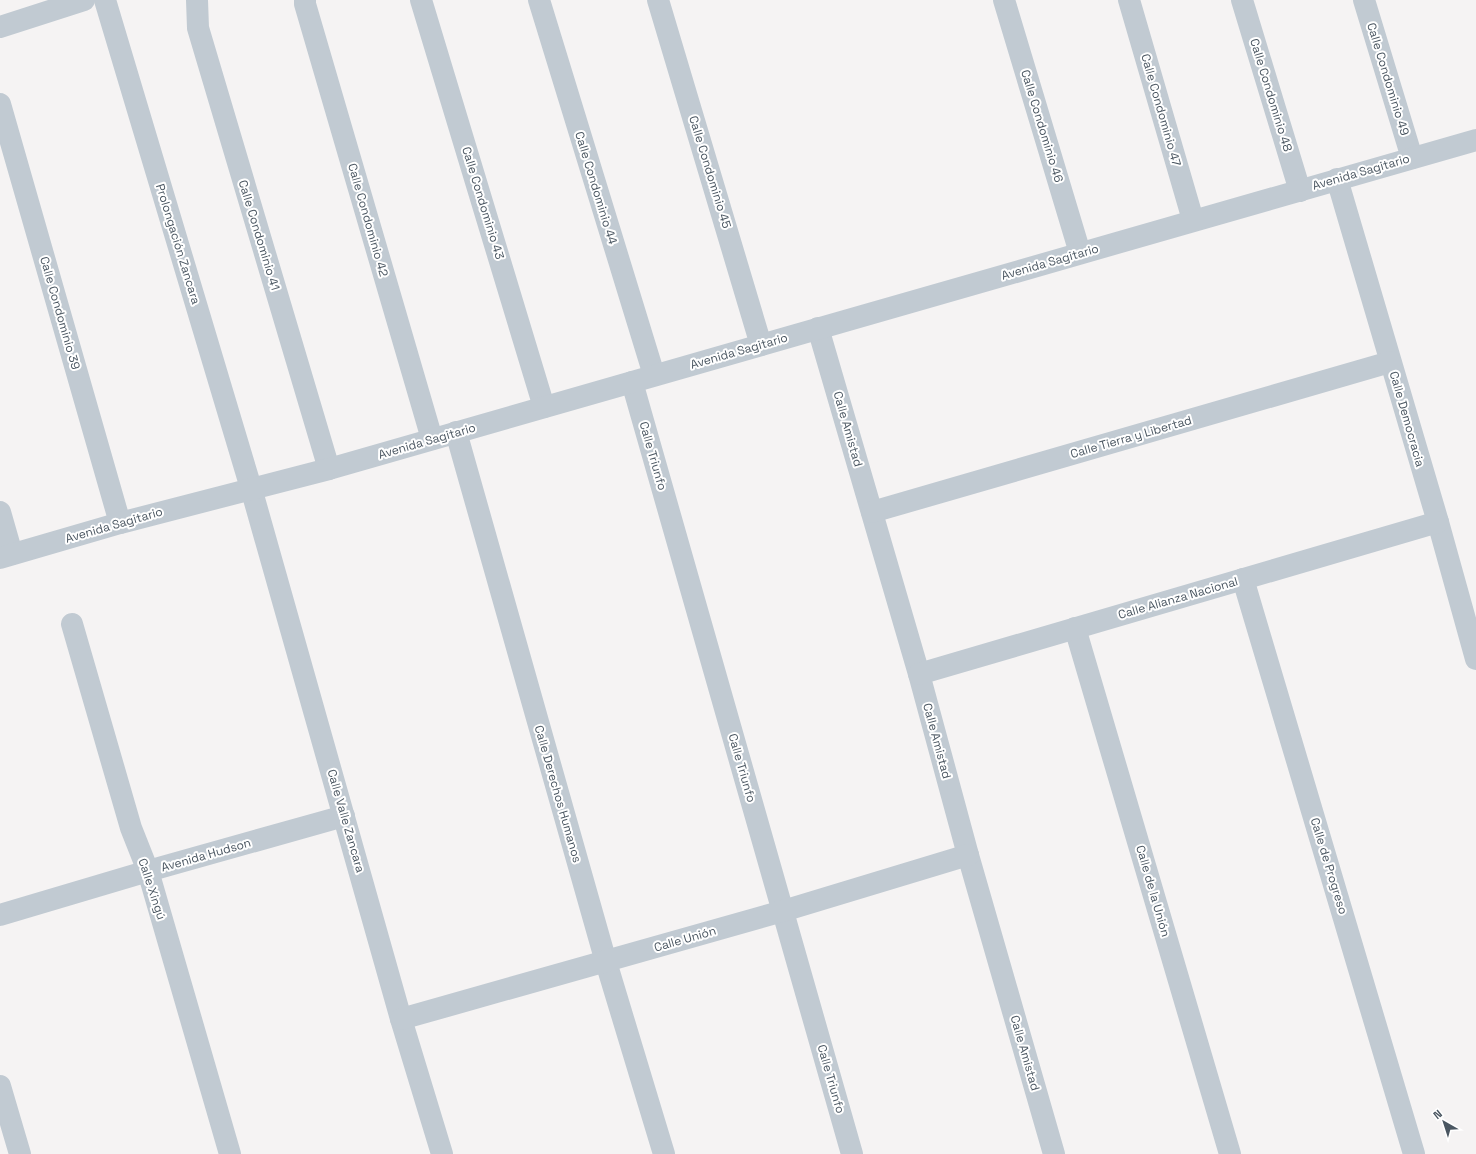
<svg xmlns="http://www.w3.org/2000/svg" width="1476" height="1154" font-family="'Space Grotesk',sans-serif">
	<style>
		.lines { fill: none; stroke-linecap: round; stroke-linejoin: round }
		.minor { stroke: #c1cad2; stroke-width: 22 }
		.labels { text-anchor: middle; stroke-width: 4; stroke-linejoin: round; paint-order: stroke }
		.street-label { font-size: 12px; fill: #4a5661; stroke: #fff }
	</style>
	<rect width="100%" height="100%" fill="#f5f3f3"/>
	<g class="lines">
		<g class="minor">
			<polyline points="105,0 251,488 401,1019 442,1154"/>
			<polyline points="197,0 198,28 329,469"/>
			<polyline points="305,0 305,4 432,439"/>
			<polyline points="421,0 544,407"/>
			<polyline points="539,0 654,375"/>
			<polyline points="658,0 761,345"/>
			<polyline points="1004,0 1080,253"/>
			<polyline points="1129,0 1193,220"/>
			<polyline points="1242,0 1300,191"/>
			<polyline points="1364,0 1412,158"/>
			<polyline points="0,27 84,0"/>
			<polyline points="0,104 120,523"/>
			<polyline points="1337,179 1438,522 1476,659"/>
			<polyline points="818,328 919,674 968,855 1054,1154"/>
			<polyline points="632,382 852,1154"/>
			<polyline points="456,432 606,962 664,1154"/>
			<polyline points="0,512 12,554"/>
			<polyline points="872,512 1390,362"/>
			<polyline points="0,558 120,523 329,469 1476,140"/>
			<polyline points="1243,579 1414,1154"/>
			<polyline points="72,624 131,828 148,871 230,1154"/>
			<polyline points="1075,628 1230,1154"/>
			<polyline points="919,674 1438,522"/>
			<polyline points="0,915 148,871 344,816"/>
			<polyline points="401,1019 783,911 968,855"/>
			<polyline points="0,1086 20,1154"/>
		</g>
	</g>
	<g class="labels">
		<g class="street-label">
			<text transform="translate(1388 79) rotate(73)" y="4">Calle Condominio 49</text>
			<text transform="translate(1271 95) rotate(73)" y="4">Calle Condominio 48</text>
			<text transform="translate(1161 110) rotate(74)" y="4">Calle Condominio 47</text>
			<text transform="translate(1042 126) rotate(73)" y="4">Calle Condominio 46</text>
			<text transform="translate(710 172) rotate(73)" y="4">Calle Condominio 45</text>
			<text transform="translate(1361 172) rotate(-16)" y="4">Avenida Sagitario</text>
			<text transform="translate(596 188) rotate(73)" y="4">Calle Condominio 44</text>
			<text transform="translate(483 203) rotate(73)" y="4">Calle Condominio 43</text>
			<text transform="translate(368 220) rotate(74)" y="4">Calle Condominio 42</text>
			<text transform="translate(259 235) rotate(73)" y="4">Calle Condominio 41</text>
			<text transform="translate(178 244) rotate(73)" y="4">Prolongación Zancara</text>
			<text transform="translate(1050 262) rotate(-16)" y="4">Avenida Sagitario</text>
			<text transform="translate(60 313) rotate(74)" y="4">Calle Condominio 39</text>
			<text transform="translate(739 351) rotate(-16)" y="4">Avenida Sagitario</text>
			<text transform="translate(1407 419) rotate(74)" y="4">Calle Democracia</text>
			<text transform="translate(848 429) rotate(74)" y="4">Calle Amistad</text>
			<text transform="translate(1131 437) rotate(-16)" y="4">Calle Tierra y Libertad</text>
			<text transform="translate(427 441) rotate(-16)" y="4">Avenida Sagitario</text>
			<text transform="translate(653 456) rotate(74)" y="4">Calle Triunfo</text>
			<text transform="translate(114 525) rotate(-16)" y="4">Avenida Sagitario</text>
			<text transform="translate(1178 598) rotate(-16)" y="4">Calle Alianza Nacional</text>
			<text transform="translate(937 741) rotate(75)" y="4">Calle Amistad</text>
			<text transform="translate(742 768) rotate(74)" y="4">Calle Triunfo</text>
			<text transform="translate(558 794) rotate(74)" y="4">Calle Derechos Humanos</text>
			<text transform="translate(346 821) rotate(74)" y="4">Calle Valle Zancara</text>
			<text transform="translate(206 855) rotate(-16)" y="4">Avenida Hudson</text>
			<text transform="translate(1329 866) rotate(73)" y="4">Calle de Progreso</text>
			<text transform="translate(152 889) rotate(72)" y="4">Calle Xingú</text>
			<text transform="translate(1153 891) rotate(74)" y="4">Calle de la Unión</text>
			<text transform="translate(685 939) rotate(-16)" y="4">Calle Unión</text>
			<text transform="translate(1025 1053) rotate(74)" y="4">Calle Amistad</text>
			<text transform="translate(831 1079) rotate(74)" y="4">Calle Triunfo</text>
		</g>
	</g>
	<g transform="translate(1444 1122) rotate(321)" stroke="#ffffff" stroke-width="3" paint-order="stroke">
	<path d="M0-3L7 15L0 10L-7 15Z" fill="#4a5661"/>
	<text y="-6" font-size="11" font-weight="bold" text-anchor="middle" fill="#4a5661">N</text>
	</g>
</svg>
